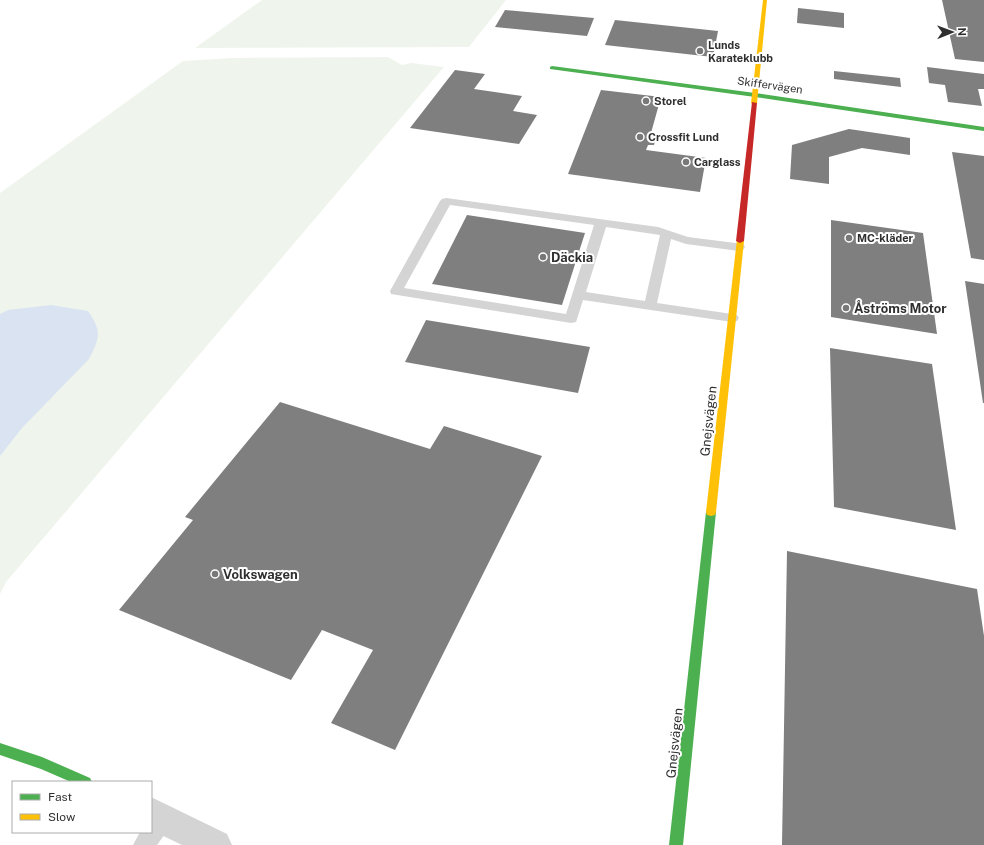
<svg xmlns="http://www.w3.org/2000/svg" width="984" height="845" font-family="'Public Sans',sans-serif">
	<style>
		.green { fill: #eff5ec }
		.water { fill: #dae3f2 }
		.building { fill: #7f7f7f }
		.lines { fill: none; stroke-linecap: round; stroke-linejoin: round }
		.lane { fill: #d4d4d4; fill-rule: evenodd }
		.street { fill: #d4d4d4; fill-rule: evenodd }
		.fast { fill: #4caf50; fill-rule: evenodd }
		.slow { fill: #ffc107; fill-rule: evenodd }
		.jam { fill: #c62828; fill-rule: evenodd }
		.poi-dot { fill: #787878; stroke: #fff; stroke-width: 1.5 }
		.labels { text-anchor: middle; stroke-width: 4; stroke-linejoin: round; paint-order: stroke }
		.far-poi-label { font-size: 11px; font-weight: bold; fill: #2f2f2f; stroke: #fff; text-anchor: start }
		.far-street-label { font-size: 11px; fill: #2f2f2f; stroke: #fff }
		.poi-label { font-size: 13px; font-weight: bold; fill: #2f2f2f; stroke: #fff; text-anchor: start }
		.street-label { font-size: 13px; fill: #2f2f2f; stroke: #fff }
	</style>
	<rect width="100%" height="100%" fill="#fff"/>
	<g class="green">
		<polygon points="262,0 506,0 469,47 195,48"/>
		<polygon points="388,57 402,65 412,63 444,67 6,582 0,594 0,193 183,61 232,58"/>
	</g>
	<path class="water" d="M 51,305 L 88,311 C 102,331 100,338 89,359 L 22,428 L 0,456 L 0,314 L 8,310 Z"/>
	<g class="building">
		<polygon points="942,0 984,0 984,62 955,59"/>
		<polygon points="798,8 844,13 844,28 797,23"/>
		<polygon points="505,10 594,18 587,36 495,27"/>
		<polygon points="615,20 718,31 713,57 605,45"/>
		<polygon points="927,67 984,74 984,89 978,89 982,106 948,102 945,85 929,83"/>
		<polygon points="455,70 485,74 474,89 522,96 513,111 537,115 519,144 410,128"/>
		<polygon points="834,71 900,78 901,87 834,79"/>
		<polygon points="601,90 661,97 651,133 657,134 654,145 648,145 646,150 706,158 700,192 568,174"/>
		<polygon points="849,129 910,138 910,155 862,148 829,157 829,184 790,179 792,145"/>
		<polygon points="952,152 984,156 984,260 971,258"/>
		<polygon points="467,215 585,233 562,305 432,284"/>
		<polygon points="831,220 923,233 937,334 831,317"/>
		<polygon points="965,281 984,284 984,403 983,403"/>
		<polygon points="426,320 590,347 578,393 405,362"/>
		<polygon points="830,348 932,364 956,530 834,507"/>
		<polygon points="280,402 430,449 444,426 542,456 395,750 331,723 373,650 322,630 291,680 119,610 193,520 185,517"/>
		<polygon points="787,551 977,589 984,636 984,845 782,845"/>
	</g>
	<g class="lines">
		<g class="lane">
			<path d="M 446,198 L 658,227 L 688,237 L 743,244 L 745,247 L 743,250 L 739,251 L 686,244 L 671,239 L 657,303 L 732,314 L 737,315 L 739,318 L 737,321 L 732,322 L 583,300 L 576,322 L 571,323 L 391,294 L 390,291 L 440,201 L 442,199 ZM 450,205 L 594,225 L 566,314 L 404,288 ZM 606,227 L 660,235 L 645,301 L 586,292 Z"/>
			<path d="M 162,808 L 170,811 L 173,819 L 170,827 L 157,845 L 133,845 L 140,832 L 151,832 C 151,820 150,813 162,808 Z"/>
		</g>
		<polygon class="street" points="151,797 227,834 232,845 182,845 151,830"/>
		<g class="fast">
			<polygon points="552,66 755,93 984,127 984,131 755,97 550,69 550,67"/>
			<polygon points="711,508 715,509 716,512 683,845 669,845 706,512 707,509"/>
			<polygon points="0,743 42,757 90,778 92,782 71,782 41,769 0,755"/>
		</g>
		<g class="slow">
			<polygon points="763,0 767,0 757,103 754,105 751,103"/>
			<polygon points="737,239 740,239 744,241 716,512 715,515 711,516 707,515 706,512"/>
		</g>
		<polygon class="jam" points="752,102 757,103 744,241 740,243 736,241"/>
	</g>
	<g class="poi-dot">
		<circle cx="700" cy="51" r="4"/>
		<circle cx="646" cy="101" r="4"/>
		<circle cx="640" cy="137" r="4"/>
		<circle cx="686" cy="162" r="4"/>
		<circle cx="849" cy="238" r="4"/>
		<circle cx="543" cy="257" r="4"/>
		<circle cx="846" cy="308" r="4"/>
		<circle cx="215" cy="574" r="4"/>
	</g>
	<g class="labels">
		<g class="far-poi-label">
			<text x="708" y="49">Lunds<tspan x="708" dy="13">Karateklubb</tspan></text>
			<text x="654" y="105">Storel</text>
			<text x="648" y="141">Crossfit Lund</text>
			<text x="694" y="166">Carglass</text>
			<text x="857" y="242">MC-kläder</text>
		</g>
		<g class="far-street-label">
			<text transform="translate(770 85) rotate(8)" y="4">Skiffervägen</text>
		</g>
		<g class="poi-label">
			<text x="551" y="262">Däckia</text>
			<text x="854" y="313">Åströms Motor</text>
			<text x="223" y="579">Volkswagen</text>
		</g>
		<g class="street-label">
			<text transform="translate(708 421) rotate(-84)" y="5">Gnejsvägen</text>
			<text transform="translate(674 743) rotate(-84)" y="5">Gnejsvägen</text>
		</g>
	</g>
	<rect x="12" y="781" width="140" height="52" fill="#ffffff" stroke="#acacac"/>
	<rect x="20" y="794" width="20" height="6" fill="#4caf50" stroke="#acacac"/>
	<text x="48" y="801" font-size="12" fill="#2f2f2f">Fast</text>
	<rect x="20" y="814" width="20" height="6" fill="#ffc107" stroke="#acacac"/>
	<text x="48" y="821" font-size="12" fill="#2f2f2f">Slow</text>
	<g transform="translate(952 32) rotate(89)" stroke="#ffffff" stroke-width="3" paint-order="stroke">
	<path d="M0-3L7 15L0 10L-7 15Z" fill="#2f2f2f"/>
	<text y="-6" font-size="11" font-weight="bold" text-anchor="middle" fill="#2f2f2f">N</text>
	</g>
</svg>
